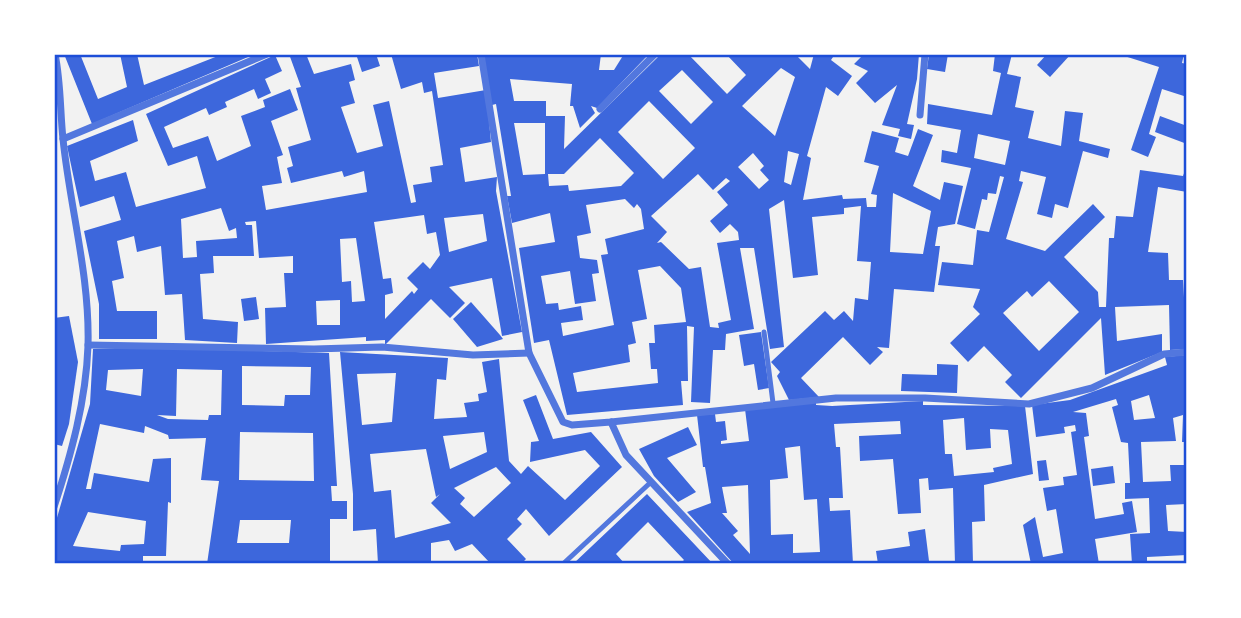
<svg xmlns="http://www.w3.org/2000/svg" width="1241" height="618" font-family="Jost,sans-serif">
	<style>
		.building { fill: #3d67dc; fill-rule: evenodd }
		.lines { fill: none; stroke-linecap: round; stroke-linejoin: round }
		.service { stroke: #5277de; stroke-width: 5 }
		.minor { stroke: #5277de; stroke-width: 7 }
		.neatline { fill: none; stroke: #1d4ed8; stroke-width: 2.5 }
	</style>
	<rect width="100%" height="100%" fill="#f2f2f2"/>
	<g class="building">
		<polygon points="64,54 80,54 98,99 127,87 120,54 137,54 144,85 223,54 255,54 92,124"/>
		<path d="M 289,54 L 306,54 L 314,74 L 351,64 L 355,80 L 349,82 L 355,103 L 341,107 L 357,153 L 383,146 L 373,105 L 389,101 L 411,203 L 416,202 L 413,185 L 432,182 L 430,167 L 443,165 L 432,91 L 424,93 L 422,82 L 401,89 L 391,54 L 410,54 L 411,57 L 477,54 L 479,66 L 434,73 L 438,98 L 486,90 L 491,142 L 460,148 L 465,182 L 497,177 L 496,191 L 522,332 L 502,336 L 492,278 L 449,287 L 465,303 L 450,318 L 431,299 L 385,345 L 385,340 L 366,341 L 366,337 L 266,344 L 265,308 L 286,307 L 284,273 L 293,273 L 293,256 L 259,258 L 256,221 L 245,222 L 246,225 L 252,225 L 254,256 L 213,256 L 214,273 L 200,274 L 203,319 L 238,322 L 237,343 L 185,340 L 182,294 L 165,295 L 161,246 L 137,252 L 134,236 L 117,241 L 124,278 L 112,281 L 117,311 L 157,311 L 157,339 L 99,339 L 99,304 L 84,231 L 121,220 L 114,196 L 80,207 L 67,146 L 133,120 L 138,141 L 90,161 L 95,181 L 126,172 L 136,207 L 206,188 L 197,156 L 168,166 L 146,114 L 275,55 L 282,71 L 265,79 L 271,93 L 258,99 L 254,89 L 225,102 L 227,107 L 209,115 L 206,108 L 164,127 L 173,148 L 208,136 L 217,161 L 251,146 L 241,116 L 265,107 L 263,100 L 290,89 L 298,110 L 271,121 L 283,155 L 277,157 L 282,183 L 262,186 L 266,210 L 367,192 L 364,171 L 344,177 L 342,171 L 291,183 L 287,168 L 293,166 L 288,147 L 311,140 L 296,88 L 301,87 ZM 221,208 L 229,231 L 236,228 L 237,238 L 196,241 L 197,257 L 183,258 L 181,219 ZM 483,214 L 487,241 L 449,252 L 444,218 ZM 424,215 L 427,234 L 436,232 L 440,255 L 430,269 L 423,262 L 407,278 L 418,289 L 414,294 L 412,291 L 385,319 L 385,295 L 393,293 L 391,278 L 383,279 L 374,222 ZM 356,238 L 365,301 L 352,302 L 351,281 L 342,282 L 340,239 ZM 340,300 L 340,325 L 317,325 L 316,301 Z"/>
		<polygon points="356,54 376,54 380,66 362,72"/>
		<path d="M 483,54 L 601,54 L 599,70 L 614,70 L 624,54 L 649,54 L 597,108 L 591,106 L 595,113 L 580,128 L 573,106 L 570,106 L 572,84 L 510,79 L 514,101 L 546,101 L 546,116 L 565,116 L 564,149 L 661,54 L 688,54 L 727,94 L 746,75 L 726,54 L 795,54 L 810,69 L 814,54 L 835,54 L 831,60 L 852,76 L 838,96 L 826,87 L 807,156 L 811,158 L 803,200 L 842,195 L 843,199 L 866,198 L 867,207 L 876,207 L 877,195 L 871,194 L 879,166 L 864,162 L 872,131 L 899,138 L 895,152 L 908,156 L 918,129 L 933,135 L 913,186 L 940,200 L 944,182 L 963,186 L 955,224 L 938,227 L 935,246 L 940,246 L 934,292 L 894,289 L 889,348 L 877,347 L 883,352 L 870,365 L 843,337 L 801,378 L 819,397 L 789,400 L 777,376 L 780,372 L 771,362 L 825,311 L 834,320 L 844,311 L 853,321 L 855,298 L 868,300 L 871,262 L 857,261 L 861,206 L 844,208 L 844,214 L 812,217 L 818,275 L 793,278 L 784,200 L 769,209 L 784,347 L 770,349 L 754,248 L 740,248 L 754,329 L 726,334 L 725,350 L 713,350 L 710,403 L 691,402 L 694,327 L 687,326 L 688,381 L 681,381 L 683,405 L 567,415 L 549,340 L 534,343 L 519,248 L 555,242 L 550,213 L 512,223 L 507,196 L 511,196 L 496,104 L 492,105 ZM 781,68 L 795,77 L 775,136 L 742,106 ZM 682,70 L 713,102 L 691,124 L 659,91 ZM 649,101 L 695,148 L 663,179 L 618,132 ZM 514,123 L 545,123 L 545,174 L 523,175 ZM 600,138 L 634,173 L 621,186 L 569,191 L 568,185 L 549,186 L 548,174 L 564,174 ZM 788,151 L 799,154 L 791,185 L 784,182 ZM 753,153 L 764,166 L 760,170 L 769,180 L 759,189 L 738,167 ZM 698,174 L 713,190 L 726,178 L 730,181 L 717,192 L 728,205 L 710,221 L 720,233 L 730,224 L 738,232 L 739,240 L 717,243 L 731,320 L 718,323 L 719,328 L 710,327 L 701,267 L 689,269 L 661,242 L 657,243 L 667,232 L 651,216 ZM 893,193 L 931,211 L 923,254 L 890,252 ZM 625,199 L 634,208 L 637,204 L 641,209 L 644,229 L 605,239 L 608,254 L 601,255 L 614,325 L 563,336 L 561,323 L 583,320 L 581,306 L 559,310 L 558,303 L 546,304 L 541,276 L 570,271 L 575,304 L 596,301 L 592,274 L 599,273 L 597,260 L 580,258 L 577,236 L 591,233 L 586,205 ZM 660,266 L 681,288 L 686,322 L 654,325 L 655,343 L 649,343 L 651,369 L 657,369 L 658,383 L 577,392 L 573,373 L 630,362 L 628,345 L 636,343 L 632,322 L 647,319 L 638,270 Z"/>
		<polygon points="864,54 919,54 917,79 907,124 914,125 911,139 898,136 900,129 882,125 897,85 875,103 856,83 868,71 854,64"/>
		<polygon points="929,54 948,54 945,72 927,69"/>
		<path d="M 995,54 L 1012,54 L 1007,74 L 1021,77 L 1015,107 L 1034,111 L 1028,138 L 1061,146 L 1065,111 L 1083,113 L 1079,141 L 1110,149 L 1108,158 L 1083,151 L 1068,208 L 1055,204 L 1052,218 L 1037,214 L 1046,177 L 1021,171 L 1019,181 L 1023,182 L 1006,239 L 1045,251 L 1093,204 L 1105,217 L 1064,257 L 1098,292 L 1099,307 L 1106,307 L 1109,238 L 1114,238 L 1116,216 L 1133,217 L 1140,170 L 1183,176 L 1187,165 L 1187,192 L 1158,187 L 1148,252 L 1168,253 L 1169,280 L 1183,280 L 1187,349 L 1170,350 L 1169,305 L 1115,307 L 1117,341 L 1162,334 L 1162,352 L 1105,375 L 1101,318 L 1021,398 L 1005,382 L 1012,375 L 984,346 L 968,362 L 950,343 L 980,314 L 973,307 L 980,289 L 938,285 L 942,262 L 973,265 L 977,230 L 989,232 L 1004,177 L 1000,176 L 996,194 L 988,193 L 987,200 L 982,199 L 975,229 L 957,224 L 971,168 L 941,162 L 942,150 L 957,153 L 961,130 L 927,124 L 928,104 L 992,115 L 1001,73 L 993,71 ZM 978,134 L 1010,141 L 1005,165 L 974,158 ZM 1049,281 L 1079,312 L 1039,351 L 1003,313 L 1027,291 L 1032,297 Z"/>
		<polygon points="1047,54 1071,54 1050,77 1037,65"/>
		<polygon points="1118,54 1184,54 1182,63 1187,64 1187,97 1162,89 1149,134 1156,137 1148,157 1131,150 1159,67"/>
		<polygon points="1160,116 1187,126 1187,144 1155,132"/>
		<polygon points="256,297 259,319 244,321 241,299"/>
		<polygon points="471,302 500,335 503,339 477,347 453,319"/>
		<polygon points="69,316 78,362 69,424 62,446 54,444 54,318"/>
		<polygon points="761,332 769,388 758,390 754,364 744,366 739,335"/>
		<path d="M 168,348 L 329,353 L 337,486 L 331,486 L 332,501 L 347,501 L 347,519 L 330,519 L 330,564 L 207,564 L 219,481 L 201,480 L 206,438 L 169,439 L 168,435 L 145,426 L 144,433 L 100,424 L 86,489 L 91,489 L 94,473 L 149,482 L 153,459 L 171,458 L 171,503 L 168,502 L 166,556 L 143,556 L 143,564 L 54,564 L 54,528 L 90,404 L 93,349 ZM 242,366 L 311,367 L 310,395 L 285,395 L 284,406 L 242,405 ZM 143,369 L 141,396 L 106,390 L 108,370 ZM 177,369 L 222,370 L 221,415 L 209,415 L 208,420 L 168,419 L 157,415 L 176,416 ZM 240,432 L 313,433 L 314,481 L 239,480 ZM 88,512 L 146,521 L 144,544 L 121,545 L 120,551 L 73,546 ZM 240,520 L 291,520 L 289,543 L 237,543 Z"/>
		<path d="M 340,352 L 448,358 L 446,380 L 437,379 L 434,419 L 467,417 L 464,403 L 479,401 L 478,394 L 487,392 L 482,362 L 499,359 L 509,461 L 521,474 L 528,466 L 565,500 L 600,466 L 585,450 L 530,462 L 531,442 L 539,441 L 523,400 L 536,395 L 553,439 L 591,432 L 622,467 L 549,536 L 526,509 L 517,519 L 522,524 L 507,539 L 526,559 L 521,564 L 491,564 L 472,544 L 455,551 L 449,540 L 431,543 L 431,564 L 378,564 L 376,529 L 353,531 L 353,494 ZM 396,373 L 392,422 L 362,425 L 357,374 ZM 484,432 L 487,452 L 450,469 L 443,436 ZM 426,449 L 436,497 L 440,494 L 431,503 L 451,523 L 395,538 L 391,490 L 374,492 L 370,454 ZM 496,467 L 511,483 L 474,517 L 460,504 L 465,498 L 454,488 Z"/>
		<path d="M 1187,355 L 1187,442 L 1182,442 L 1183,415 L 1173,418 L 1176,441 L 1141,442 L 1143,482 L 1171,481 L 1170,465 L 1187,465 L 1187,504 L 1166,505 L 1168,531 L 1187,532 L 1187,555 L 1147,557 L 1147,564 L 1132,564 L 1130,534 L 1150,533 L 1149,498 L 1125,499 L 1125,483 L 1130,483 L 1128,443 L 1121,442 L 1112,407 L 1118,405 L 1116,399 L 1073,412 L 1086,413 L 1089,436 L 1084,437 L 1095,519 L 1124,514 L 1122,503 L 1132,501 L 1137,532 L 1095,539 L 1099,564 L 1031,564 L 1023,525 L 1035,517 L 1043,557 L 1063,553 L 1056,509 L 1047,511 L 1043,488 L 1064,485 L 1063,477 L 1077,475 L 1071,432 L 1076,431 L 1075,425 L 1064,427 L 1065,433 L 1036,437 L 1032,405 L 1070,400 L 1167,365 L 1165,357 ZM 1149,395 L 1155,418 L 1134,420 L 1131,401 Z"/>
		<polygon points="937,364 958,365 957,393 901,391 902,374 937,375"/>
		<path d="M 816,401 L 816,405 L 832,406 L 923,401 L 923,405 L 1025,406 L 1033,474 L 984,485 L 985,521 L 972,522 L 973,564 L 955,564 L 953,488 L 929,490 L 928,478 L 919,479 L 921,513 L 898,514 L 893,459 L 860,461 L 859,436 L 901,434 L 900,421 L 834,424 L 836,447 L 840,447 L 843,498 L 829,498 L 830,511 L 850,510 L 853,564 L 734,564 L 687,512 L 711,503 L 705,467 L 703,467 L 697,415 L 715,414 L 716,422 L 725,421 L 727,440 L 721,441 L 721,444 L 749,441 L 745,409 ZM 964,418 L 966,450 L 991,448 L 990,429 L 1008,430 L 1012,464 L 993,468 L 994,472 L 954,476 L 952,454 L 945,454 L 943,420 ZM 800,446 L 804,500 L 817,499 L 820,552 L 793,553 L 793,534 L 771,535 L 770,480 L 788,478 L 785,448 ZM 748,485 L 750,554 L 733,535 L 738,531 L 722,513 L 727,513 L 722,487 Z"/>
		<polygon points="688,427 697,445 667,458 696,492 678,502 654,476 639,449"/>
		<polygon points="1046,460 1049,480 1039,481 1037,461"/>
		<polygon points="1113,466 1115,483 1093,486 1091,469"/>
		<polygon points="647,494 713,564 680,564 684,560 648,522 616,554 625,564 573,564"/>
		<polygon points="925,529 929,561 918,564 878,564 876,551 910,546 908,532"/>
	</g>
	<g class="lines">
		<g class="service">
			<polyline points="764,332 773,403"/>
			<polyline points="563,564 651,482"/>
		</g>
		<g class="minor">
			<polyline points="481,54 529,353 563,422 572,425 611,422 836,398 925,398 1029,404 1092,388 1164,354 1187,352"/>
			<polyline points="600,109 655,54"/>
			<polyline points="920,115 925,54"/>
			<polyline points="63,139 267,54"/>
			<polyline points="88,345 314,349 382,347 473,355 529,353"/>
			<polyline points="611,422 626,455 728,564"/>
			<path d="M 54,507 C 71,455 86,401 88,346 C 90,276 70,208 63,139 C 60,111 61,83 55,54"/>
		</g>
	</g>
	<rect width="1241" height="618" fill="none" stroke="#ffffff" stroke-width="112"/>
	<rect x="56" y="56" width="1129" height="506" class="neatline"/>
</svg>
